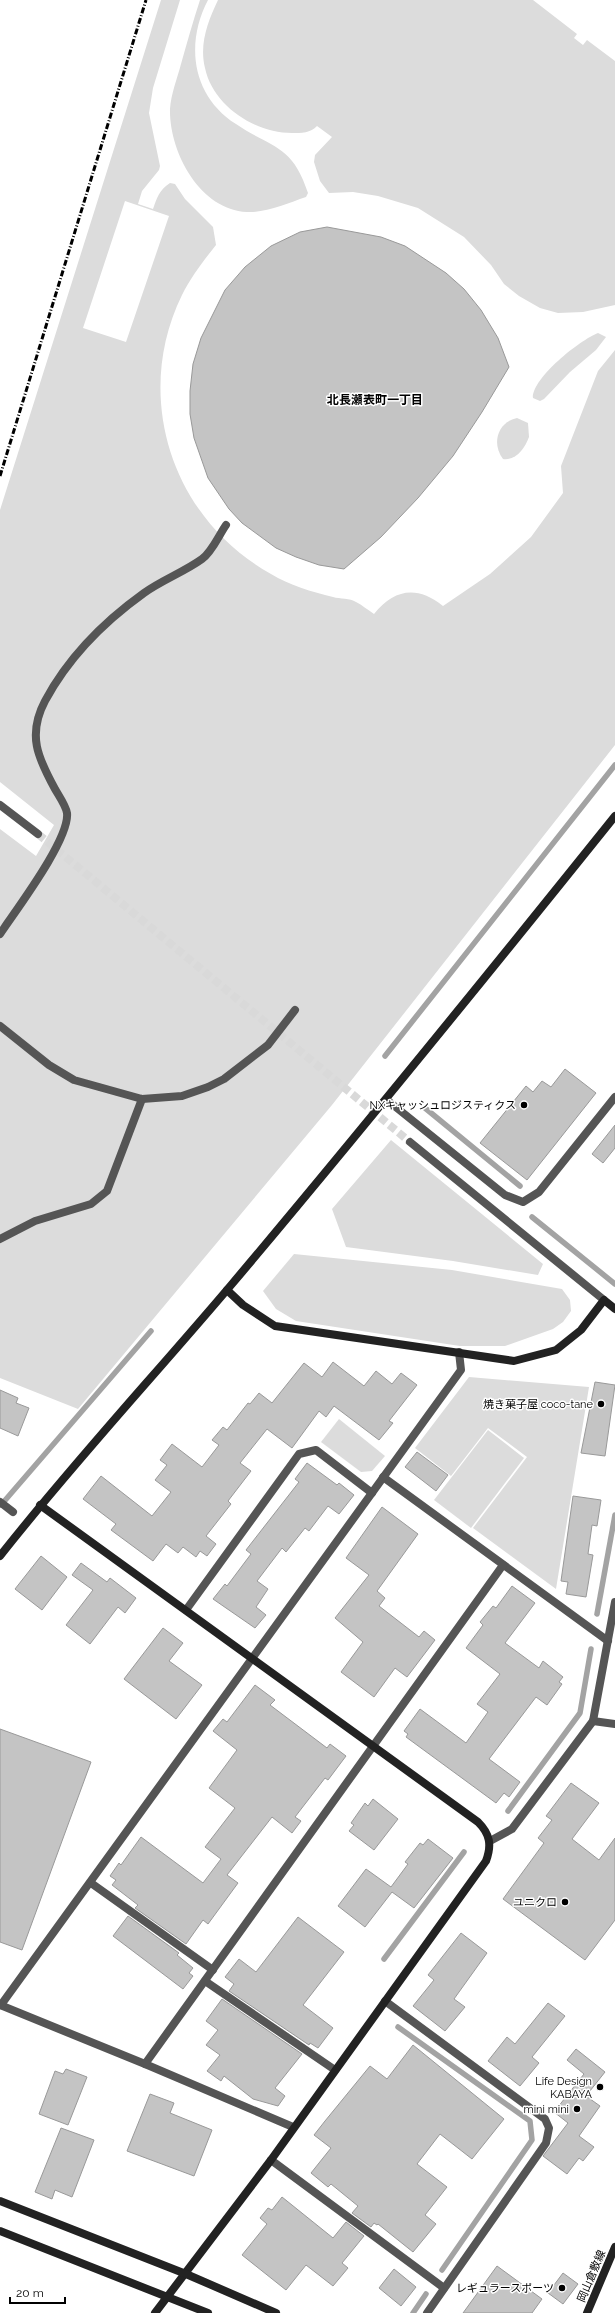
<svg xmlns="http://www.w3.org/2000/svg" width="615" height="2313" font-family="Raleway,'Noto Sans JP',sans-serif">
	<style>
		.green { fill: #dcdcdc; fill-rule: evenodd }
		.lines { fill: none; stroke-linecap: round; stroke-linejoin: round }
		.stream { stroke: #a3a3a3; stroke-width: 5.5 }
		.building { fill: #c4c4c4; stroke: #999 }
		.street-tunnel { stroke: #d9d9d9; stroke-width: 8; stroke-dasharray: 8 4; stroke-linecap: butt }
		.street { stroke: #555; stroke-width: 8 }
		.secondary { stroke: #222; stroke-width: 8 }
		.rail { stroke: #000; stroke-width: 3; stroke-dasharray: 6 2 1 2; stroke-linecap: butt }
		.poi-dot { fill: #000; stroke: #fff; stroke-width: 1.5 }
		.labels { text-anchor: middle; stroke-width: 3; stroke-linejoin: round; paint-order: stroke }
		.poi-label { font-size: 11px; fill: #000; stroke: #fff; text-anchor: end }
		.street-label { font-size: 11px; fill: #000; stroke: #fff }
		.neighbourhood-label { font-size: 12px; font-weight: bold; fill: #000; stroke: #fff }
	</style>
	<rect width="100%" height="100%" fill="#fff"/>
	<g class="green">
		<path d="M 161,0 L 180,0 L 153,88 L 149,113 L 160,166 L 159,170 L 142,191 L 138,204 L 153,209 C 157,198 159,190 170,183 L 175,184 L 185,199 L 213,227 L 216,245 C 204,260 191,277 182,295 C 132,397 172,519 271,574 C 289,585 312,592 333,597 C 340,599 350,598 356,602 C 362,605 368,610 374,614 C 394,589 417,585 443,606 L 490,574 L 531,537 L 563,493 L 561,466 L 598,371 L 615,350 L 615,745 L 332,1105 L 78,1409 L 0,1378 L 0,829 L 36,856 L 54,825 L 0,782 L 0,510 ZM 125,201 L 169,216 L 126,342 L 83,328 Z"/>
		<path d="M 200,0 L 208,0 C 185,44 192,96 236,124 C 273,149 292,144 308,193 L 306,197 C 288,203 266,213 247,212 C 200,210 169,152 170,109 C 171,94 177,79 181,64 C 187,43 193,21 200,0 Z"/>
		<path d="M 218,0 L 533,0 L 577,34 L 574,38 L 583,45 L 587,40 L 615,61 L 615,305 L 583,312 L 558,313 L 540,308 L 519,296 L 504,284 L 491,265 L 464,237 L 418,208 L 378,196 L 353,192 L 329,193 L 320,181 L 314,162 L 315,155 L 332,137 L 317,126 C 311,133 301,133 292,133 C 255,133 213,106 205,68 C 199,44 208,21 218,0 Z"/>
		<path d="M 598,333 L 606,337 L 596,350 L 570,372 L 544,399 L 540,401 L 533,398 C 532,378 580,340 598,333 Z"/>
		<path d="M 517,418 L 528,423 L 529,437 C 525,448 516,461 503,459 C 491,443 498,422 517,418 Z"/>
		<polygon points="391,1140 543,1264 538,1275 453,1261 346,1247 332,1209"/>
		<polygon points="294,1254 452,1270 562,1289 570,1300 571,1311 563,1322 553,1329 505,1346 460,1346 296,1321 276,1309 263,1291"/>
		<polygon points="469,1377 589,1387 556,1589 473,1528 527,1457 488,1428 451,1476 415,1448"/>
		<polygon points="339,1419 385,1456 372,1471 361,1472 321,1442"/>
		<polygon points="488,1430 524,1458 471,1528 434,1500"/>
	</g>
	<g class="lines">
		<g class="stream">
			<polyline points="385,1056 615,765"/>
			<polyline points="425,1108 520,1186"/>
			<polyline points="532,1217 615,1284"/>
			<polyline points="1,1505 151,1331"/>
			<polyline points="597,1614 615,1515"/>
			<polyline points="508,1811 580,1713 591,1649"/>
			<polyline points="384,1959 464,1852"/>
			<polyline points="398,2027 530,2121 532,2140 442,2270"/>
			<polyline points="413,2313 426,2294"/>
		</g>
	</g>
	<g class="building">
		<polygon points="327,227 381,237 405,246 446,273 464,289 481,310 498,338 509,367 482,412 453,456 418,498 381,537 344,569 319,565 296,557 276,548 242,523 229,509 208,478 194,438 190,414 190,391 193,364 201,338 225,290 245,267 271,246 300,232"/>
		<polygon points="565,1069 596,1093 527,1180 480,1143 526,1086 533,1092 542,1081 551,1087"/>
		<polygon points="615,1125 615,1148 603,1163 592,1154"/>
		<polygon points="333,1362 364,1386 376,1371 392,1384 401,1373 417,1385 389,1421 393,1423 379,1440 334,1406 326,1417 319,1411 292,1448 267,1429 240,1463 251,1471 228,1501 231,1504 206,1536 216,1544 207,1556 200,1551 196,1557 183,1547 178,1553 166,1544 153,1561 111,1530 116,1524 83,1499 101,1476 152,1516 171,1492 155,1480 167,1465 160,1460 172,1444 202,1467 219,1445 212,1440 223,1427 227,1430 248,1403 250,1404 259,1393 272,1403 304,1363 322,1377"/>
		<polygon points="595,1382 615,1385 605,1456 581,1453"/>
		<polygon points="0,1390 18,1398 16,1403 29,1408 18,1436 0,1428"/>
		<polygon points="417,1452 448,1475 436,1491 405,1467"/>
		<polygon points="307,1463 337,1485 339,1483 354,1495 339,1514 328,1506 309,1531 305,1528 286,1552 282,1548 257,1581 268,1589 256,1607 266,1615 255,1628 213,1599 225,1584 227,1586 251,1554 246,1550 299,1482 295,1479"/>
		<polygon points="573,1496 601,1500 597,1526 592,1525 588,1554 593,1555 586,1597 566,1594 568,1582 561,1581"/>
		<polygon points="382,1507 418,1534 377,1591 385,1598 379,1606 419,1637 424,1631 435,1640 407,1677 395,1668 374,1697 341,1672 363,1642 335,1618 369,1575 346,1558"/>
		<polygon points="41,1556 67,1577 42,1610 15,1589"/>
		<polygon points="81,1563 107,1582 110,1578 136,1598 125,1613 118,1607 90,1644 66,1625 93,1590 72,1575"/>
		<polygon points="512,1586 535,1603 505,1643 539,1668 543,1661 563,1677 559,1682 562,1684 547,1705 536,1697 489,1759 520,1782 509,1797 504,1793 496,1803 406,1737 408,1734 404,1731 420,1709 466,1743 488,1712 477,1704 500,1674 466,1648 483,1625 480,1622 493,1606 496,1608"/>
		<polygon points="163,1628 183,1643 169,1661 202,1685 176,1719 124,1679"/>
		<polygon points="255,1685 275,1700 270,1705 327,1748 330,1744 346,1756 328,1780 325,1778 295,1817 301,1821 292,1833 272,1817 227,1875 238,1883 208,1924 203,1920 186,1944 135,1908 138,1905 112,1885 116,1880 110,1876 119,1863 121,1865 141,1837 203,1883 221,1859 205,1847 235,1808 209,1788 237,1750 213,1731 223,1719 227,1722"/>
		<polygon points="0,1729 91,1762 22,1950 0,1942"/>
		<polygon points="571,1783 599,1803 572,1839 599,1860 615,1838 615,1920 585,1960 503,1899 544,1843 538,1838 552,1820 546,1816"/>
		<polygon points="373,1799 398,1819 374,1850 349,1831 354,1825 351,1823 365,1803 368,1806"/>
		<polygon points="428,1839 453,1858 414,1908 392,1892 365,1927 338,1906 366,1869 391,1887 408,1864 405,1862 420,1843 423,1845"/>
		<polygon points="128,1916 179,1953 177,1955 193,1968 189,1973 193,1976 183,1989 113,1936"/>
		<polygon points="298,1917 344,1952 303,2005 333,2028 318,2048 310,2043 309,2045 229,1991 234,1984 225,1977 239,1959 256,1972"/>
		<polygon points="461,1933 487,1953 454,1999 465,2007 445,2031 413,2006 434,1980 428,1975"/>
		<polygon points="222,1999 302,2054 275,2088 285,2096 278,2106 253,2099 224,2076 221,2081 207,2071 220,2055 206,2045 218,2030 206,2021"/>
		<polygon points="548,2003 565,2016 532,2057 539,2063 520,2086 488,2061 507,2037 515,2044"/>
		<polygon points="413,2045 504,2119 472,2159 440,2134 417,2164 447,2187 425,2215 436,2224 413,2252 378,2224 377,2225 374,2223 371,2227 352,2213 358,2206 331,2184 328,2187 311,2173 331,2148 314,2135 325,2121 370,2066 387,2079"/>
		<polygon points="576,2049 605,2072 586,2096 600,2106 579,2136 594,2147 583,2161 579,2158 567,2174 543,2156 568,2123 554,2112 584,2074 567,2060"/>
		<polygon points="66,2069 87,2077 68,2125 39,2114 55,2071 63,2074"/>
		<polygon points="150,2094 174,2103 170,2113 212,2130 194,2176 127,2151"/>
		<polygon points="61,2128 94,2140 72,2197 55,2190 52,2199 35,2192"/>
		<polygon points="282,2197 333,2238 346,2222 364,2236 342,2263 348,2268 333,2286 306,2265 286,2290 242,2255 267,2224 260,2218 268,2208 272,2210"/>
		<polygon points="497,2266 542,2299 532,2313 463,2313"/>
		<polygon points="394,2269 416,2287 401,2306 379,2288"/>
		<polygon points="563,2273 578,2284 563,2304 548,2293"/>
	</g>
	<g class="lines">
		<polyline class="street-tunnel" points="38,834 410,1142"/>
		<g class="street">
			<polyline points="0,805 38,834"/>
			<path d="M 0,934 C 16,910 70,839 67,813 C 66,806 59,796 55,789 C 38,758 27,735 45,701 C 68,658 105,621 144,593 C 162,580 184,572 202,559 C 212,552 219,535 226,525"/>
			<polyline points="0,1026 49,1065 74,1080 142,1099 182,1096 208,1087 224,1079 268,1045 295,1010"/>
			<polyline points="387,1100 505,1195 523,1202 539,1192 615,1097"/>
			<polyline points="410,1142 604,1300"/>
			<polyline points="0,1239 35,1221 91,1204 107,1191 142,1099"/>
			<polyline points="383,1477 608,1641"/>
			<polyline points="0,1502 13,1512"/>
			<polyline points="186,1610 299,1454 316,1450 372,1493"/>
			<polyline points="593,1721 615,1724"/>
			<polyline points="490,1841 512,1829 593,1721 615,1602"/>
			<polyline points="91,1883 213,1970"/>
			<polyline points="205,1981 335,2070"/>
			<polyline points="385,2001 545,2119 549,2128 546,2143 427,2313"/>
			<polyline points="0,2005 145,2064 293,2127"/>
			<polyline points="1,2005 461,1370 459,1352"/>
			<polyline points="145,2064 503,1565"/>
			<polyline points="271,2160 444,2288"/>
		</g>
		<g class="secondary">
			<polyline points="227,1290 243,1305 275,1326 514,1361 556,1350 581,1330 604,1300 615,1309"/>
			<path d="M 40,1505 L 478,1822 C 490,1834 492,1845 486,1861 L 271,2160 L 155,2313"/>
			<path d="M 0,1556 C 74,1462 155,1375 232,1284 C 362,1130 489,973 615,816"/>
			<polyline points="0,2201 186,2274 276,2313"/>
			<polyline points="0,2231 208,2313"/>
			<polyline points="587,2313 615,2247"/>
		</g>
		<polyline class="rail" points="0,476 146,0"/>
	</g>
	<g class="poi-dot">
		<circle cx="524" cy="1105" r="4"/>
		<circle cx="601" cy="1404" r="4"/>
		<circle cx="565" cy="1902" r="4"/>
		<circle cx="600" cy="2087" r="4"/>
		<circle cx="577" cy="2109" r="4"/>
		<circle cx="562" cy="2288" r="4"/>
	</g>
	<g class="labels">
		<g class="poi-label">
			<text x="516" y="1109">NXキャッシュロジスティクス</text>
			<text x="593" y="1408">焼き菓子屋 coco-tane</text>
			<text x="557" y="1906">ユニクロ</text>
			<text x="592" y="2085">Life Design<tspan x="592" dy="13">KABAYA</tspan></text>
			<text x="569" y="2113">mini mini</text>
			<text x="554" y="2292">レギュラースポーツ</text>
		</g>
		<g class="street-label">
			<text transform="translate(591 2276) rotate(-67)" y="4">岡山倉敷線</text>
		</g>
		<g class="neighbourhood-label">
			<text x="375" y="404">北長瀬表町一丁目</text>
		</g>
	</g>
	<path d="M10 2297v6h55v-6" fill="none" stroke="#000000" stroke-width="2"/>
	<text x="16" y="2297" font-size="12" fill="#000000" stroke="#ffffff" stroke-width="3" paint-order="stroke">20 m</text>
</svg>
